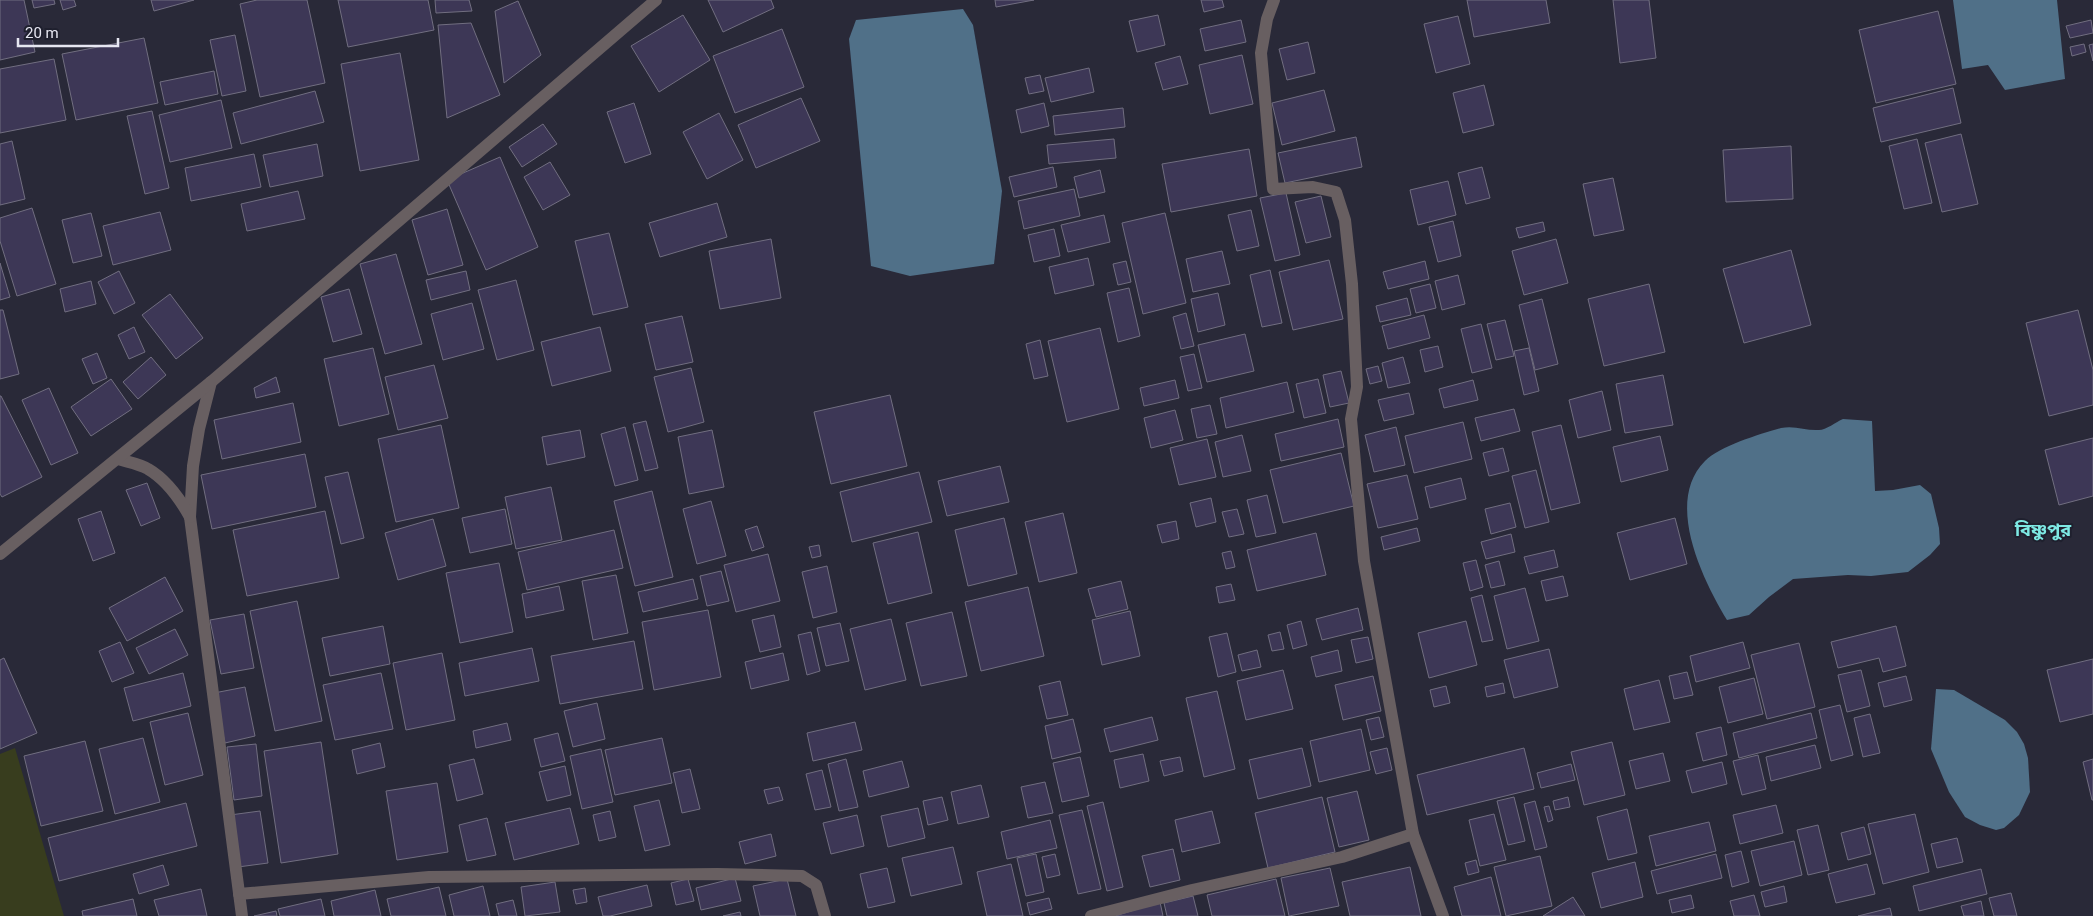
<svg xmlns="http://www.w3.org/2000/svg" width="2093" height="916" font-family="Roboto,'Noto Sans Bengali',sans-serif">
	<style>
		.green { fill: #383d1e }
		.water { fill: #507088 }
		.building { fill: #3d3756; stroke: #716e80 }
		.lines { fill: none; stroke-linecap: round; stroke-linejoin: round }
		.minor { stroke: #685f61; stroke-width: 12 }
		.labels { text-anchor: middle; stroke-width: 4; stroke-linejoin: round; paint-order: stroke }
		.quarter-label { font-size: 18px; font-weight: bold; fill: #7ee9e4; stroke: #1f202e }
	</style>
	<rect width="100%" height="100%" fill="#292938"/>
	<polygon class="green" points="15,748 64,916 0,916 0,754"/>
	<g class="water">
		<polygon points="1953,0 2057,0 2065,79 2005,90 1988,65 1962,69"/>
		<polygon points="963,9 973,25 1002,191 994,264 910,276 871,266 849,39 856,20"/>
		<path d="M 1843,419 L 1872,421 L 1875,491 L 1893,490 L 1920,485 L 1931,494 L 1939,528 L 1940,544 L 1930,555 L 1908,572 L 1871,576 L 1848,575 L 1793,579 L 1769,597 L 1749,615 L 1727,620 C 1703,580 1664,502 1705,461 C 1720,446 1760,434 1781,428 C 1795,425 1806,431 1819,430 C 1826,430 1836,422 1843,419 Z"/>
		<polygon points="1936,689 1954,690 2005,720 2017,732 2024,744 2028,758 2030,792 2019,815 2004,828 1996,830 1980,825 1965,817 1949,792 1931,749"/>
	</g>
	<g class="building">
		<polygon points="0,0 24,0 35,52 0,60"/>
		<polygon points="32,0 54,0 55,4 34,8"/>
		<polygon points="60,0 74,0 76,6 63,10"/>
		<polygon points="151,0 194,0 154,11"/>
		<polygon points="257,0 307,0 325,83 260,97 240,4"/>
		<polygon points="338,0 428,0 434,30 348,47"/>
		<polygon points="435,0 469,0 472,11 436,13"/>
		<polygon points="708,0 771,0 774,8 723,32"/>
		<polygon points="995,0 1034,0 996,7"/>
		<polygon points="1201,0 1222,0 1224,7 1204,12"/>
		<polygon points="1467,0 1546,0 1550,23 1474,37"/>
		<polygon points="1613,0 1649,0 1656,58 1620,63"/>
		<polygon points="518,1 541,55 504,83 495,11"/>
		<polygon points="1938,11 1956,84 1876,103 1859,30"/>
		<polygon points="683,15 710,60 659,92 631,46"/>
		<polygon points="1158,15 1165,45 1137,52 1129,21"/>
		<polygon points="1458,16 1470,64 1436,73 1424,24"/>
		<polygon points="1241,20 1246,42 1205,51 1200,29"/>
		<polygon points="2091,20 2093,33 2070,38 2066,26"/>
		<polygon points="471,23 500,95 447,118 438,25"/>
		<polygon points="782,29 804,87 735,113 713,56"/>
		<polygon points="235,35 246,91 222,96 210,40"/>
		<polygon points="144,38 158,103 76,120 62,54"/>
		<polygon points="1308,42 1315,73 1287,80 1279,49"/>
		<polygon points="2084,44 2086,52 2072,56 2070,47"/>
		<polygon points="2093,44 2093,61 2089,45"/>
		<polygon points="400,53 419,160 360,171 341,64"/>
		<polygon points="1242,55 1253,104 1210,114 1199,65"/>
		<polygon points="1180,56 1188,84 1163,90 1155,63"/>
		<polygon points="54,59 66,120 0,133 0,69"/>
		<polygon points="1089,68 1094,92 1051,102 1045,78"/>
		<polygon points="214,71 218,94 165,105 160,82"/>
		<polygon points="1040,75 1044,91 1029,94 1025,78"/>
		<polygon points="1484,85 1494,125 1463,133 1453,93"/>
		<polygon points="1953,88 1961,123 1881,142 1873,108"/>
		<polygon points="1324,90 1335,131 1282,145 1272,103"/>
		<polygon points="315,91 324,122 241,144 233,113"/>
		<polygon points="801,98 820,141 756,168 738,125"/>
		<polygon points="221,100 232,148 170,162 159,115"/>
		<polygon points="634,103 651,154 625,163 607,112"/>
		<polygon points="1044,103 1049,126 1021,133 1016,110"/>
		<polygon points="1123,108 1125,127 1055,135 1053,116"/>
		<polygon points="152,111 169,188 145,194 127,116"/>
		<polygon points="719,113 743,160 707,179 683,132"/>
		<polygon points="543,124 557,144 522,167 509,147"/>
		<polygon points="1961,134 1978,204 1942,212 1925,143"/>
		<polygon points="1356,137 1362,167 1285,183 1278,153"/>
		<polygon points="1114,139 1116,158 1049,164 1047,145"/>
		<polygon points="1917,139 1932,203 1904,209 1889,146"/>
		<polygon points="12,141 25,199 0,205 0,144"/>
		<polygon points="317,144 323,176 270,187 263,155"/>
		<polygon points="1791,146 1793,199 1726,202 1723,150"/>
		<polygon points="1249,149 1257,196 1171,212 1162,164"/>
		<polygon points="254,154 261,187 191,201 185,168"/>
		<polygon points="500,157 538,247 486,270 447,180"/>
		<polygon points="550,162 570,195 543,210 524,177"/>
		<polygon points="1053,167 1057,187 1014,197 1009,177"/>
		<polygon points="1482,167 1490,198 1466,204 1458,173"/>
		<polygon points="1100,170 1105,192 1079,198 1074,177"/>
		<polygon points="1613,178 1624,230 1594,236 1583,184"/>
		<polygon points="1448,181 1456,215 1418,225 1410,190"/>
		<polygon points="1074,189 1080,216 1024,229 1018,201"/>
		<polygon points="298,191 305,219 247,231 241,204"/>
		<polygon points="1286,193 1300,255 1275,261 1260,198"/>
		<polygon points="1321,196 1331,237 1306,243 1295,202"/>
		<polygon points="717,203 727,237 660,257 649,223"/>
		<polygon points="32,208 56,284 17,296 0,241 0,218"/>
		<polygon points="447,209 463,265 428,275 412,220"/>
		<polygon points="1251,210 1259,246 1237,251 1228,215"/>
		<polygon points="160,212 171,250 113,265 103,226"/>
		<polygon points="91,213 102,256 73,263 62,220"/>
		<polygon points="1165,213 1186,303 1143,314 1122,223"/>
		<polygon points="1104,215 1110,242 1068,252 1061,225"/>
		<polygon points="1453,221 1461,256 1438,262 1429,227"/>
		<polygon points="1543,222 1545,231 1519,238 1516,228"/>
		<polygon points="1054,229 1060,256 1034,262 1028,235"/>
		<polygon points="609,233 628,307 593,315 575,241"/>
		<polygon points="771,239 781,298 720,309 709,251"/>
		<polygon points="1556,239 1568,283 1524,295 1512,251"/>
		<polygon points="1791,250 1811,325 1744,343 1723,269"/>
		<polygon points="1222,251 1230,284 1193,292 1186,259"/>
		<polygon points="396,254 422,344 385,354 360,264"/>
		<polygon points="1088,258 1094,285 1055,294 1049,267"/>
		<polygon points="1329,260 1343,319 1293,330 1279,272"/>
		<polygon points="1126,261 1131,282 1118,285 1113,264"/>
		<polygon points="1425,261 1429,279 1388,289 1383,272"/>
		<polygon points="0,263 10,297 0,300"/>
		<polygon points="1270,270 1282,323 1262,327 1250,275"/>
		<polygon points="119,271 135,303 114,314 98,282"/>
		<polygon points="466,271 470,290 431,300 426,280"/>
		<polygon points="1458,275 1465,304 1442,310 1435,281"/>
		<polygon points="516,280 534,350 497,360 478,290"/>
		<polygon points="91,281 96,304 65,312 60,289"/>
		<polygon points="1430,284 1436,308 1416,313 1410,289"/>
		<polygon points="1649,284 1665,352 1604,366 1588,299"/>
		<polygon points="1129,288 1140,336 1118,342 1107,293"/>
		<polygon points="349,289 362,334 333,342 321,297"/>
		<polygon points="1218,293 1225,325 1198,332 1191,299"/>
		<polygon points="170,294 203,338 176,359 142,315"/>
		<polygon points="1407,298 1411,315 1380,322 1376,306"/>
		<polygon points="1542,299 1558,364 1535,370 1519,305"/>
		<polygon points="472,303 484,349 443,360 431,314"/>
		<polygon points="0,310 3,310 19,374 0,379"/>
		<polygon points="2078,310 2093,370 2093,405 2049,416 2026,323"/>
		<polygon points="1186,313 1194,346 1181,349 1173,317"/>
		<polygon points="1424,315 1430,338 1388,349 1382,326"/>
		<polygon points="682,316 693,362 656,370 645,324"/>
		<polygon points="1505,320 1514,356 1496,360 1487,324"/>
		<polygon points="1481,324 1492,368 1472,373 1461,329"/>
		<polygon points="134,327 145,352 129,359 118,335"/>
		<polygon points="600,327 611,371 552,386 541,342"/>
		<polygon points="1100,328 1119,409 1067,422 1048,341"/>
		<polygon points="1245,334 1254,371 1207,382 1198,345"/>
		<polygon points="1040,340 1048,376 1034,379 1026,344"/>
		<polygon points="1438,346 1443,367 1425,372 1420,350"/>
		<polygon points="373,348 389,414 339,426 324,359"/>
		<polygon points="1529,348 1539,391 1524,395 1514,351"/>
		<polygon points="97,353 107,378 93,384 82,359"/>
		<polygon points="1194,354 1202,388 1188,391 1180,357"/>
		<polygon points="151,357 166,375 138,399 123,382"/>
		<polygon points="1403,357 1410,383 1388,388 1382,363"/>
		<polygon points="434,365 448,418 398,430 385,377"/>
		<polygon points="1378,366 1382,381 1370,384 1366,369"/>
		<polygon points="691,368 704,422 668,432 654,377"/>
		<polygon points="1341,371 1349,403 1330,407 1323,375"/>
		<polygon points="1663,375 1673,425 1625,433 1616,384"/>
		<polygon points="276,377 280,392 256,398 254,388"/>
		<polygon points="111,379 132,409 91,436 71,407"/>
		<polygon points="1318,379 1326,413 1304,418 1296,384"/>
		<polygon points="1175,380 1179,398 1144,406 1140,388"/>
		<polygon points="1473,380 1478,400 1444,408 1439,389"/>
		<polygon points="1287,382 1294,412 1226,428 1220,398"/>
		<polygon points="49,388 78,453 51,465 22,400"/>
		<polygon points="1602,391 1611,430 1578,438 1569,400"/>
		<polygon points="1409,393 1414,414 1384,421 1378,400"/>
		<polygon points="890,395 907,466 831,484 814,412"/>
		<polygon points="0,396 1,396 42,477 2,497 0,494"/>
		<polygon points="293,403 301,442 222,459 214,420"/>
		<polygon points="1210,405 1217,434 1197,438 1191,409"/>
		<polygon points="1514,409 1520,431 1481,441 1475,418"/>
		<polygon points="1175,410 1183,440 1151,448 1144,418"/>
		<polygon points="1338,419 1344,447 1281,461 1275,434"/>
		<polygon points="646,421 658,468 645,471 633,424"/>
		<polygon points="1463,422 1472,459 1414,473 1405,436"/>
		<polygon points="441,425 459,508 396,522 378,439"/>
		<polygon points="1561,425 1580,503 1551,510 1532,432"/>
		<polygon points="625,427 638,480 615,486 601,434"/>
		<polygon points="1396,427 1405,465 1374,472 1365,435"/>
		<polygon points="580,430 585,457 547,465 542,437"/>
		<polygon points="712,430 724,487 689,494 678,437"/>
		<polygon points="1242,435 1251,471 1223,477 1215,442"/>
		<polygon points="1660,436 1668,470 1621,482 1613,447"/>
		<polygon points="2093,438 2093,496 2059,505 2045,450"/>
		<polygon points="1207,439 1216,477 1179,485 1170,448"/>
		<polygon points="1503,448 1509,471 1489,476 1483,453"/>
		<polygon points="1341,453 1354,506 1283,523 1270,470"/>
		<polygon points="305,454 316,507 212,529 201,475"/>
		<polygon points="1000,466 1009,502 947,516 938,481"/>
		<polygon points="1536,470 1549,522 1525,528 1512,476"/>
		<polygon points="348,472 364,538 341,544 325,477"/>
		<polygon points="919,472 932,522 852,542 840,492"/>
		<polygon points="1407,475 1418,519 1378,528 1367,484"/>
		<polygon points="1461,478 1466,499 1430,508 1425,487"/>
		<polygon points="147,483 160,518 141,526 126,490"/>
		<polygon points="551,487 562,540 516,549 505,497"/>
		<polygon points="652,491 673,577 635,586 614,501"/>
		<polygon points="1267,495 1276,533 1256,537 1247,500"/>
		<polygon points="1211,498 1216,522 1196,527 1190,503"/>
		<polygon points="711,501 726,556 697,564 683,509"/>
		<polygon points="1510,503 1516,527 1491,534 1485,509"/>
		<polygon points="505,509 512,544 470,553 462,518"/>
		<polygon points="1237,509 1244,534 1229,537 1222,512"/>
		<polygon points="101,511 115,553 93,561 78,519"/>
		<polygon points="325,511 339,578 247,596 233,530"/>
		<polygon points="1063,513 1077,573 1039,582 1025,522"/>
		<polygon points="1004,518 1017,574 968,586 955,530"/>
		<polygon points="1675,518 1687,564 1630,580 1617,533"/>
		<polygon points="433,519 446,566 398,580 385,533"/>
		<polygon points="1176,521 1179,539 1162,543 1157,525"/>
		<polygon points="757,526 764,547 752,551 745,530"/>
		<polygon points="1417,528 1420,541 1384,550 1381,537"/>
		<polygon points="614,530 623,568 527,590 518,552"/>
		<polygon points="918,532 932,593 888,604 873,543"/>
		<polygon points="1316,533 1326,575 1257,591 1247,550"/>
		<polygon points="1511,534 1515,552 1486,559 1481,542"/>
		<polygon points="819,545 821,556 812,558 809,547"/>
		<polygon points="1554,550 1558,567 1529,574 1524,557"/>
		<polygon points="1231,551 1235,567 1226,569 1222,553"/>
		<polygon points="768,554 780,601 736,612 724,565"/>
		<polygon points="1476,560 1483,587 1470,591 1463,563"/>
		<polygon points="1499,561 1505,585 1491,588 1485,565"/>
		<polygon points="499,563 513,632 460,643 446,573"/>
		<polygon points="827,566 837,612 813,618 802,572"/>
		<polygon points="721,571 729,601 707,606 700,576"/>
		<polygon points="616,575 628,633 593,640 582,581"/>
		<polygon points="1563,576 1568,596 1546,601 1541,581"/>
		<polygon points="165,577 183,611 127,641 109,608"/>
		<polygon points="693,579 698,599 643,612 638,592"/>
		<polygon points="1121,581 1128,609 1096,617 1088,589"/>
		<polygon points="1231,584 1235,600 1219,603 1216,587"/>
		<polygon points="559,586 564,610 526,618 522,594"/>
		<polygon points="1028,587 1044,656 981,671 965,602"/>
		<polygon points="1525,588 1539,641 1507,649 1494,596"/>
		<polygon points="1482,595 1493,640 1482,642 1471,598"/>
		<polygon points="297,601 322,721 275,731 250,611"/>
		<polygon points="1358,608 1363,630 1322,640 1316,619"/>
		<polygon points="708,610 721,677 654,690 642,622"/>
		<polygon points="1130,611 1140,656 1102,665 1092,620"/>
		<polygon points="952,612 967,676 921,686 906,623"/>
		<polygon points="244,614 254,668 221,674 210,620"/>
		<polygon points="774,615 781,647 760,652 752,620"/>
		<polygon points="891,619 906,680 865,690 850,629"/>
		<polygon points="1301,621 1307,645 1293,649 1287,625"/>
		<polygon points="1466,621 1477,665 1429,678 1418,633"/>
		<polygon points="840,623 849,661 826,666 817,628"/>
		<polygon points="383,626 390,664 330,676 322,638"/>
		<polygon points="1896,626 1906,666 1883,672 1879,658 1838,668 1831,642"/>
		<polygon points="175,629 188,655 149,674 136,648"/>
		<polygon points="811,632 820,671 807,675 798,635"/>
		<polygon points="1280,632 1284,649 1272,651 1268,635"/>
		<polygon points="1227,633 1236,672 1218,677 1209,637"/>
		<polygon points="1368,637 1373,659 1356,663 1351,640"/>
		<polygon points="634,641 643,689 560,704 551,656"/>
		<polygon points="120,642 134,673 112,682 99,651"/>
		<polygon points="1743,642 1750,668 1696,682 1690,656"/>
		<polygon points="1799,643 1815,707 1767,719 1751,655"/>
		<polygon points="532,648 539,681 465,696 459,663"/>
		<polygon points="1549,649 1558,687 1514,698 1504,660"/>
		<polygon points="1257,650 1261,667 1242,671 1238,655"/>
		<polygon points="1338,650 1342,671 1316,677 1311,657"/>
		<polygon points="442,653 455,720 406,730 393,663"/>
		<polygon points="783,653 789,680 751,689 745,662"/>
		<polygon points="4,658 37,733 0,749 0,660"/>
		<polygon points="2093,659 2093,714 2060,722 2047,670"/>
		<polygon points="1283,670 1293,709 1246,720 1237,681"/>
		<polygon points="1861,670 1870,706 1847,712 1838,675"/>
		<polygon points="1687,672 1693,695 1674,699 1669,676"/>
		<polygon points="183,673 191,706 133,721 124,688"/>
		<polygon points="381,673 393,729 335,740 323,685"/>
		<polygon points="1373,676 1381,711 1343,720 1335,685"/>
		<polygon points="1906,676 1912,700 1884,707 1878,683"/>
		<polygon points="1754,678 1763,714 1728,723 1719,687"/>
		<polygon points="1659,680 1670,722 1634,730 1624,689"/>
		<polygon points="1060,681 1068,715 1047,719 1039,686"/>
		<polygon points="1503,683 1505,693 1487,697 1485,687"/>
		<polygon points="1446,686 1450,703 1434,707 1430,690"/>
		<polygon points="245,687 255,736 225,743 214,693"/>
		<polygon points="1217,691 1235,769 1204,777 1186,698"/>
		<polygon points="597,703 605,739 573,747 564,711"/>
		<polygon points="1840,705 1853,755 1831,761 1819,710"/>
		<polygon points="188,713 203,775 165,785 150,722"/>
		<polygon points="1811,713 1817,738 1739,758 1733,733"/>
		<polygon points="1870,714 1880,753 1863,757 1854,718"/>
		<polygon points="1152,717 1158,740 1110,752 1104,729"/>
		<polygon points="1379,717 1384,737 1371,740 1366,720"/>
		<polygon points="1073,719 1081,752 1052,759 1045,726"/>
		<polygon points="855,722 862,750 813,761 807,733"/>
		<polygon points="507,723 511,740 476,748 473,731"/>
		<polygon points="1721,727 1727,755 1703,761 1696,733"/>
		<polygon points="1361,729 1370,770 1319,782 1310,741"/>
		<polygon points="558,733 565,761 541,767 534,739"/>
		<polygon points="143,738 160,802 115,814 99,749"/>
		<polygon points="662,738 672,783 615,795 605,750"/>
		<polygon points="85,741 103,811 41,826 24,756"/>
		<polygon points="321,742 338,854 281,863 264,751"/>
		<polygon points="1612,742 1625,795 1584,805 1571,752"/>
		<polygon points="380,743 385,767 357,774 352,750"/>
		<polygon points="256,744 262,796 234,800 227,747"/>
		<polygon points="1815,745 1821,768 1771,781 1766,757"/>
		<polygon points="1302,748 1311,786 1258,799 1249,760"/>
		<polygon points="1387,748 1392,770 1376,774 1370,752"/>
		<polygon points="1524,748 1534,789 1427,815 1417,775"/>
		<polygon points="601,749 613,802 582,809 570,756"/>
		<polygon points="1663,753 1670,781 1636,789 1629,761"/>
		<polygon points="1143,754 1149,781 1120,788 1114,760"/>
		<polygon points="1758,755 1766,789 1742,795 1733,761"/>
		<polygon points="1080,757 1089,796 1062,802 1053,763"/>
		<polygon points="1180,757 1183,771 1164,776 1160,761"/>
		<polygon points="474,759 483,794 457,801 449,765"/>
		<polygon points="846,759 858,807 839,811 828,764"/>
		<polygon points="2093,759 2093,800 2092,800 2083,762"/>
		<polygon points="902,761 909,787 869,797 863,771"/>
		<polygon points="1722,762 1727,784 1692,793 1686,771"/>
		<polygon points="1571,764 1575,780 1541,788 1537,773"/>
		<polygon points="565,766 571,795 547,801 539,772"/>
		<polygon points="690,769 700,809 682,813 673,773"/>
		<polygon points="822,770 831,807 815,810 806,774"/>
		<polygon points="1045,782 1053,813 1028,818 1021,787"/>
		<polygon points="437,783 448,852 397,860 386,791"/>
		<polygon points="981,785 989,817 958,824 951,792"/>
		<polygon points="779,787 783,800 768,804 764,790"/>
		<polygon points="1357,791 1369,840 1339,847 1327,798"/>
		<polygon points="942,797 948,820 928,825 923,801"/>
		<polygon points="1322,797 1335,852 1268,868 1255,813"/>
		<polygon points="1514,797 1525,841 1508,845 1497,801"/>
		<polygon points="1568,797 1570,807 1555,810 1553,801"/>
		<polygon points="659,800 670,845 645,851 634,806"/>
		<polygon points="1535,801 1547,847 1535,850 1524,804"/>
		<polygon points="1103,802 1123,887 1107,891 1087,806"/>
		<polygon points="186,803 197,846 59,881 48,838"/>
		<polygon points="1776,805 1783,833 1740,844 1733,815"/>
		<polygon points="1549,806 1553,820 1548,822 1544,807"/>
		<polygon points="570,808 579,844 514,860 505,823"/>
		<polygon points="918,808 925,838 888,847 881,816"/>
		<polygon points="1627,809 1637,853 1608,860 1597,817"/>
		<polygon points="1082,810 1101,889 1078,894 1059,815"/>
		<polygon points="260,811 268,863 238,867 230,815"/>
		<polygon points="610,811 616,837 599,841 593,815"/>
		<polygon points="1212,811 1220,843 1182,852 1175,820"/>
		<polygon points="1494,814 1506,860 1480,866 1469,820"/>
		<polygon points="1915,814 1929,872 1883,884 1868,824"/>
		<polygon points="857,815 864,846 831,854 823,823"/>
		<polygon points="487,818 496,855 467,861 459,825"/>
		<polygon points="1050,820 1057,848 1007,859 1001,832"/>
		<polygon points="1709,822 1716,851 1656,866 1649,836"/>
		<polygon points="1818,825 1829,870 1808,875 1797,830"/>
		<polygon points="1864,827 1871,854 1848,860 1841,833"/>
		<polygon points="771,834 776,856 745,864 739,842"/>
		<polygon points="1957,838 1963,862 1937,868 1931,844"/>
		<polygon points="1794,841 1802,875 1760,886 1751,851"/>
		<polygon points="953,847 962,884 911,896 902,858"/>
		<polygon points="1173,849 1180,880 1150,887 1142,856"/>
		<polygon points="1741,851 1749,882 1732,887 1725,855"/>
		<polygon points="1036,854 1044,892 1026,896 1017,858"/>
		<polygon points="1055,854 1060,875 1047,878 1042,857"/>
		<polygon points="1716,854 1722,878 1657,894 1651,871"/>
		<polygon points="1540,856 1552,906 1506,916 1494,867"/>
		<polygon points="1476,860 1479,872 1468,875 1465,863"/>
		<polygon points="1635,862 1643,897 1601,908 1592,873"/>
		<polygon points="1011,864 1023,916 987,916 977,872"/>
		<polygon points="1867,864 1875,894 1836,903 1828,874"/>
		<polygon points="163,865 169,885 139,894 133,874"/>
		<polygon points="1410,867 1421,916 1350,916 1342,882"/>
		<polygon points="887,868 895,902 868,908 860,874"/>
		<polygon points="1330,868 1339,906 1289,916 1281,878"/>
		<polygon points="1981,869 1987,894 1919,911 1913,886"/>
		<polygon points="1491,877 1501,916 1462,916 1454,887"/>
		<polygon points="735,878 741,901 701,910 696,888"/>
		<polygon points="688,879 694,901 676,905 671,883"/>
		<polygon points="787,879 796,916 760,916 753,886"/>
		<polygon points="1276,879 1285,916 1212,916 1207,895"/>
		<polygon points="555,882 560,912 525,916 521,887"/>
		<polygon points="647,885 652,906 610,916 603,916 598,897"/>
		<polygon points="483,886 490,916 454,916 449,895"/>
		<polygon points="1784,886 1787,902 1765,907 1761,892"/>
		<polygon points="439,887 446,916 391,916 387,899"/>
		<polygon points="585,888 587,902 576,904 573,890"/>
		<polygon points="201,889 207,916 159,916 154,900"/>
		<polygon points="375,890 381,916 334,916 331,901"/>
		<polygon points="2011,893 2017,916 1994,916 1989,898"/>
		<polygon points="1691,895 1694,908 1672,913 1669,900"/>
		<polygon points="1754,895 1760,916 1734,916 1730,901"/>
		<polygon points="1193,896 1198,916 1167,916 1164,903"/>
		<polygon points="1573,897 1585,916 1543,916"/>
		<polygon points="1049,898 1052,909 1030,915 1027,903"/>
		<polygon points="133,899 137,916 83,916 82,911"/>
		<polygon points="321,899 325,916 280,916 278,909"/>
		<polygon points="513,900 517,916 499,916 496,904"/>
		<polygon points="1981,901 1984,916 1964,916 1961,906"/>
		<polygon points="1160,902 1163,916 1115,916"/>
		<polygon points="1890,908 1892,916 1858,916"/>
		<polygon points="276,911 277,916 254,916"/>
		<polygon points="740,912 741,916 723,916"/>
	</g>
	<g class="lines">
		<g class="minor">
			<polyline points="1274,0 1267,19 1261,53 1273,189 1313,187 1336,192 1345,220 1352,284 1357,387 1351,419 1364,561 1413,834 1443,916"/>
			<polyline points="211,382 199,429 193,466 190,517 242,916"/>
			<path d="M 118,459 C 128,462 140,464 148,469 C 167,480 180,499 190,517"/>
			<polyline points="0,554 211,382 656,0"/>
			<polyline points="239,894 429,877 717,874 802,876 816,885 825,916"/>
			<polyline points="1091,916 1192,890 1342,857 1413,834"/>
		</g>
	</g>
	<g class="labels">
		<g class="quarter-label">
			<text x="2043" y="536">বিষ্ণুপুর</text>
		</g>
	</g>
	<path d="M18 38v8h100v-8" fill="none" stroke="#e6e6f1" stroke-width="2.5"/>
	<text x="25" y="38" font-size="15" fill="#e6e6f1" stroke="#1f202e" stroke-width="4" paint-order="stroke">20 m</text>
</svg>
